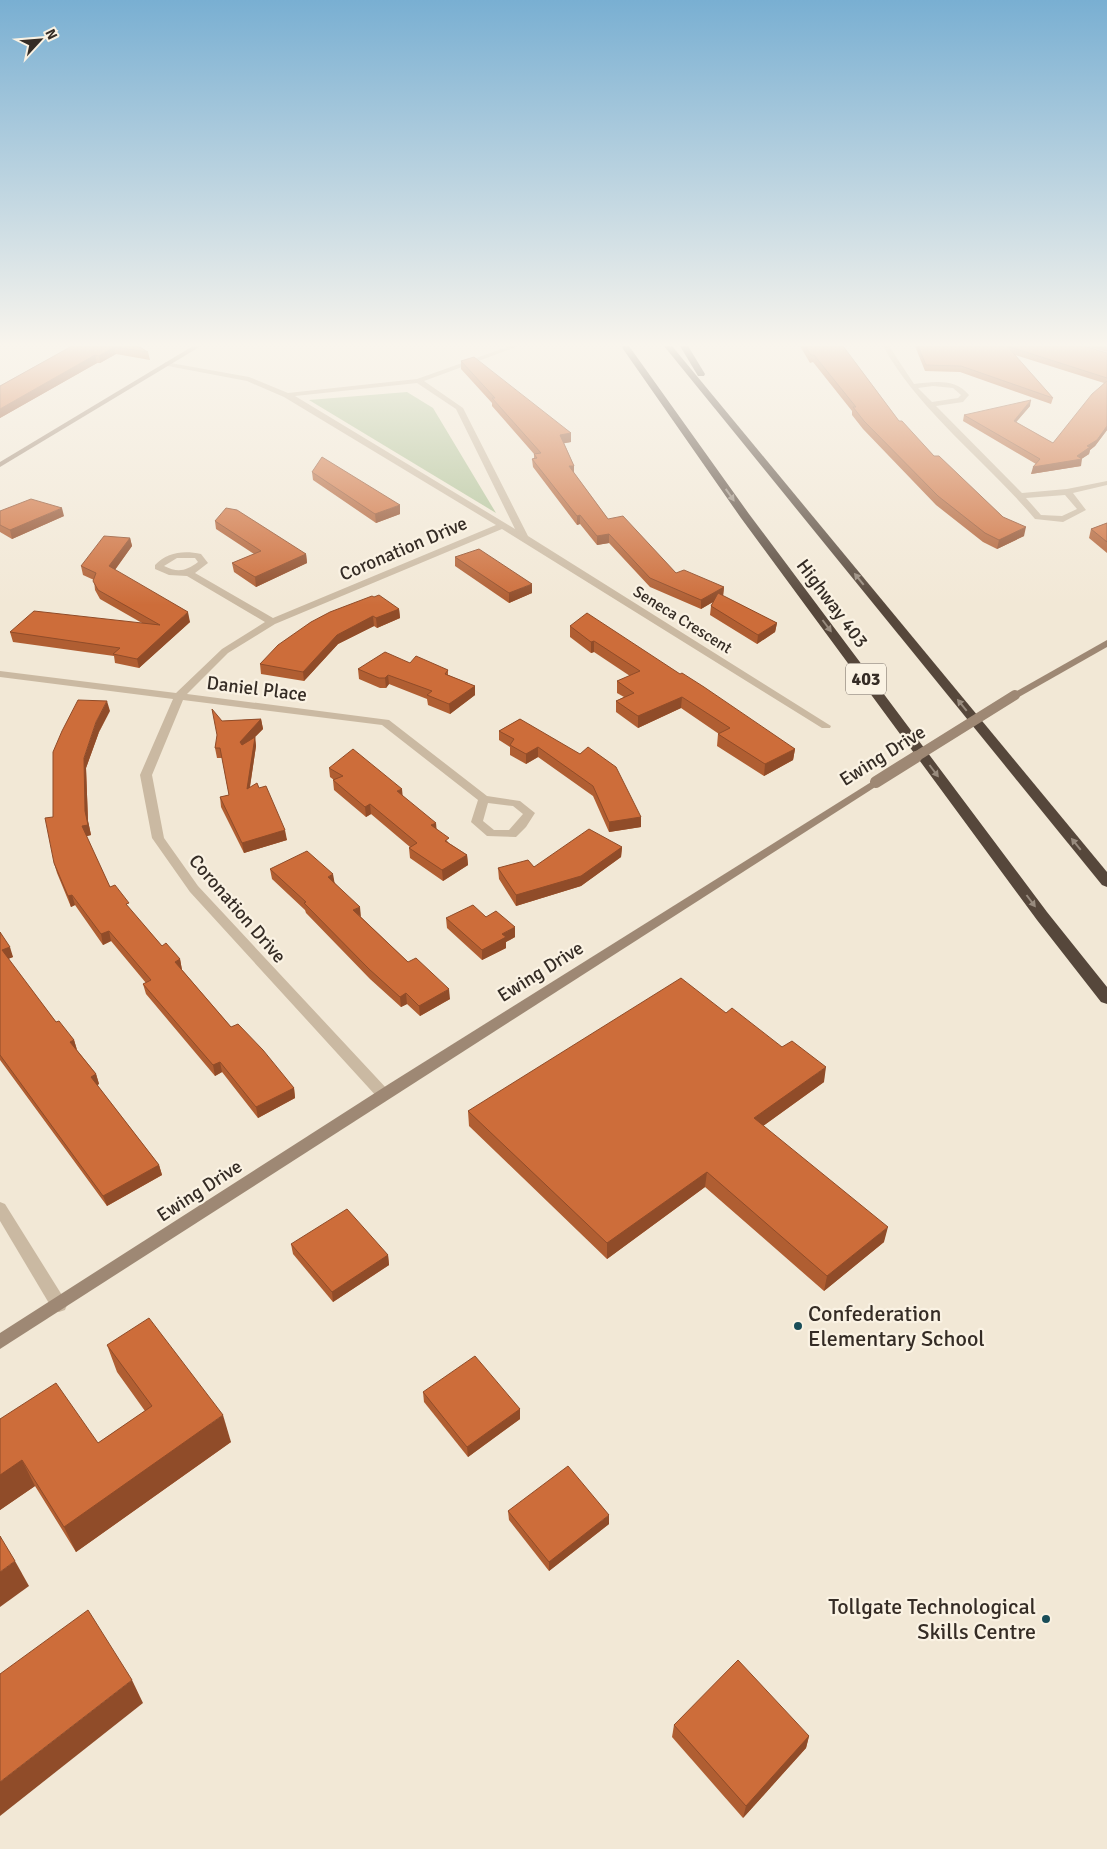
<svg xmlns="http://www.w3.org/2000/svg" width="1107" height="1849" font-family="Signika,sans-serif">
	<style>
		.green { fill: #aec196 }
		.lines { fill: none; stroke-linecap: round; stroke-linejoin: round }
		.street { fill: #cab9a2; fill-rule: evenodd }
		.secondary { fill: #9e8874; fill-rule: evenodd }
		.highway { fill: #56473b; fill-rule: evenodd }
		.secondary-bridge-far1 { stroke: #9e8874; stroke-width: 10 }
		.secondary-bridge { stroke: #9e8874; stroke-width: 12 }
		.wall { fill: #b05e32 }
		.shaded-wall { fill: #904c29 }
		.building { fill: #cd6d3a; stroke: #904c29 }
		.oneway { fill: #988b7e }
		.poi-dot { fill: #194d58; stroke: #faf2e3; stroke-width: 2 }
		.labels { text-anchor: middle; stroke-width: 4.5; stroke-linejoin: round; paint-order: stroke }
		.far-street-label { font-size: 16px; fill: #352c25; stroke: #faf2e3 }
		.shield { fill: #faf2e3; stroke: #70675e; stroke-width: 1 }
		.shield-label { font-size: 18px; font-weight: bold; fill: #352c25 }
		.street-label { font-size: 19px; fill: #352c25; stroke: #faf2e3 }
		.near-poi-label { font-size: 22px; fill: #352c25; stroke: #faf2e3; text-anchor: start }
	</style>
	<rect width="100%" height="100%" fill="#f2e8d6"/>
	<polygon class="green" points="407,392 433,408 496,513 309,400"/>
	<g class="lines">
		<g class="street">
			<path d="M 510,346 L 519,346 L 424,381 L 463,408 L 528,536 L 831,726 L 830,728 L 822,728 L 502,529 L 275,624 L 228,653 L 187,694 L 389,720 L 487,796 L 520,801 L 535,813 L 526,827 L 516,837 L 487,836 L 471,822 L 478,800 L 382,725 L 183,700 L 152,775 L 164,838 L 198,886 L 388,1090 L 390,1094 L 388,1098 L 383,1099 L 378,1098 L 190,892 L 152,838 L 140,775 L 173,699 L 0,677 L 0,671 L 176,693 L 222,649 L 265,622 L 187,576 L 169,575 L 155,569 L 155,565 C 167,552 184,550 201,554 L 208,563 L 195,573 L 273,618 L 496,525 L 284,397 L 247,381 L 168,366 L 165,366 L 165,362 L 249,377 L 288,393 L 417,379 ZM 417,383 L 456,409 L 515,529 L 295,396 ZM 177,558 L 195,558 L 198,562 C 186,571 178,573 164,566 ZM 488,803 L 513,806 L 523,814 L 509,830 L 494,830 L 483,821 Z"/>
			<path d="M 883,346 L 889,346 L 914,384 C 933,382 955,378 969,395 L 963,402 L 936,406 L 1022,493 L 1067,489 L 1107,481 L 1107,485 L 1073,493 L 1086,510 L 1063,522 L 1035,519 C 987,462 918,410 883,346 ZM 933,386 L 953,388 L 961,395 L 958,398 L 932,402 L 918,388 ZM 1065,495 L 1077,509 L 1062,516 L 1041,515 L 1026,498 Z"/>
			<polygon points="0,1202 5,1204 65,1300 67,1305 65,1310 59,1312 53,1310 0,1221"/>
		</g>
		<g class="secondary">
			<polygon points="193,346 201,346 0,467 0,462"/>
			<polygon points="1107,640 1107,647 1019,697 1015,698 1010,695"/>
			<polygon points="876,779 880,780 882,782 880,784 0,1349 0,1333 389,1084"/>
		</g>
		<g class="highway">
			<polygon points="621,346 629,346 749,514 1047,912 1107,987 1107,1004 1101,1002 1037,920 741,518"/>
			<polygon points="664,346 672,346 1107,872 1107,887 1102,885"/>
			<polygon points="680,346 688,346 705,374 704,376 698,376"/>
		</g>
		<polyline class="secondary-bridge-far1" points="914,758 1015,695"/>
		<polyline class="secondary-bridge" points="876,782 916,757"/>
	</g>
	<g class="wall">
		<polygon points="72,346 138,346 148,352 150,360 116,354 100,363 97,363 0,418 0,386"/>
		<polygon points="800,346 843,346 899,421 934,456 1024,536 997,549 983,542 936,505 863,429 852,415 852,411 813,362 810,363"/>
		<polygon points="915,346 1084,346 1107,353 1107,430 1095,446 1090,450 1089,454 1081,459 1081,466 1031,474 1036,464 963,421 964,415 1030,406 1016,422 1053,443 1104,383 1015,355 1053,398 1051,404 960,372 925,371"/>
		<polygon points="1086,346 1107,346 1107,352"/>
		<polygon points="461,361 571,433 571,442 564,443 574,466 574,473 608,519 676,573 724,587 723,596 777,623 775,632 757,644 710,615 711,606 713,602 701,609 650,587 609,543 597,545 580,524 577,525 533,467 532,459 534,458 534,454 492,406 492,403 461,369"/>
		<polygon points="312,472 400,514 376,523 313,480"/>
		<polygon points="0,511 64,516 12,539 0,532"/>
		<polygon points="215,521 306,554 307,563 256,587 234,572 232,563 254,554 216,529"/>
		<polygon points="1107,523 1107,553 1089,538 1091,529"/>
		<polygon points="130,538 132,546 115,570 190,622 139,668 115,663 114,656 13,642 10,632 142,623 100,599 95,590 94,580 83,575 81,566"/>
		<polygon points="455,557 532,593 509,603 455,566"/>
		<polygon points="399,609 400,618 377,628 374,626 338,644 304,681 261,674 260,664 311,622"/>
		<polygon points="570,626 795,749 793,760 764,776 717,746 718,734 719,734 681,708 638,728 616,712 616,701 624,697 617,693 617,681 630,676 594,652 591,653 570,637"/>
		<polygon points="410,663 448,670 448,675 475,686 475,695 450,714 428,705 427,699 389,684 386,688 380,688 359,679 358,669"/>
		<polygon points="110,711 99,732 86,768 88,821 91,835 86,836 110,887 162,946 180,959 182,970 231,1027 294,1088 295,1098 258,1118 222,1072 215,1076 146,994 143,984 146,983 111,941 103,945 75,905 71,907 57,873 54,863 53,817"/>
		<polygon points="261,719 263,729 255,737 256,746 250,787 259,788 287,840 244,853 221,807 220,797 229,795 222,758 217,758 215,748 222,721"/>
		<polygon points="520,719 641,817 641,827 609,832 593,796 538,757 526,764 510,755 510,747 499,740 499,731"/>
		<polygon points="329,768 403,796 436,829 449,843 467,855 468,865 443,881 410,858 409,848 410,847 371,814 366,817 334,790 333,780 334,780 330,777"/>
		<polygon points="622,847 621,857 581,886 516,906 499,879 498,868 534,867"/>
		<polygon points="270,869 334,882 361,917 408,962 450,999 420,1016 407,1004 401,1007 370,979 306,913 305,910 272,879"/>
		<polygon points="486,917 515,937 506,942 506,948 482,960 447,928 446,918"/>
		<polygon points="0,932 13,957 8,959 56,1022 74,1040 77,1050 96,1074 99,1084 97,1085 159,1165 162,1175 107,1206 0,1060"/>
		<polygon points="726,1013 824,1082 763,1126 884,1242 824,1291 705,1187 607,1259 469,1126 468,1111"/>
		<polygon points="291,1244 388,1255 389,1265 333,1302 293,1254"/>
		<polygon points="107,1345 231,1442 76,1552 35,1486 0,1510 0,1419 98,1443 145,1411 117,1372"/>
		<polygon points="423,1392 520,1409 520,1419 468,1457 424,1402"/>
		<polygon points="508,1511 609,1524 549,1571 509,1520"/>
		<polygon points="674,1725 809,1736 806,1748 743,1818 672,1737"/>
	</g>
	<g class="shaded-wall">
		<polygon points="114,347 116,354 100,363 99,356"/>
		<polygon points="95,355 97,363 0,418 0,409"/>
		<polygon points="1031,400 1030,406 1012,427 1014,421"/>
		<polygon points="1107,426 1107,430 1095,446 1090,450 1089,454 1080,460 1082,459 1081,466 1031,474 1033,467 1077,456"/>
		<polygon points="571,433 571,442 560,444 560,435"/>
		<polygon points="569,466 574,466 574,474"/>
		<polygon points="400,505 400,514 376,523 375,514"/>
		<polygon points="62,508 64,516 12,539 10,530"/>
		<polygon points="580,515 580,524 577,525 577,516"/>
		<polygon points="1026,527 1024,536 997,549 999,540"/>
		<polygon points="609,534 609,543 597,545 597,536"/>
		<polygon points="130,538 132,546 111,575 109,566"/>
		<polygon points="306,554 307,563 256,587 255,577"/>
		<polygon points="532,584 532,593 509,603 509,593"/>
		<polygon points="724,587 723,596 701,609 701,600"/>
		<polygon points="399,609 400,618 377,628 376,618"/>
		<polygon points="188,612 190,622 139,668 137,659"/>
		<polygon points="373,616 374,626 338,644 304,681 303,672 337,635"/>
		<polygon points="777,623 775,632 757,644 758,635"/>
		<polygon points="594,641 594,652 591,653 591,642"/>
		<polygon points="388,675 389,684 386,688 385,678"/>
		<polygon points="475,686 475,695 450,714 449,704"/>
		<polygon points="682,697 681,708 638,728 638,716"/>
		<polygon points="107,701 110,711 99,732 86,768 88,821 91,835 84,837 82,826 85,811 84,758 96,722"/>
		<polygon points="261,719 263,729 255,737 256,746 248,799 240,742"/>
		<polygon points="538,747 538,757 526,764 526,754"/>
		<polygon points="795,749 793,760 764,776 765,764"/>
		<polygon points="402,789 403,799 397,791"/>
		<polygon points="370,804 371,814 366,817 365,807"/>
		<polygon points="641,817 641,827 609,832 609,822"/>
		<polygon points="436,823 437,833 431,825"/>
		<polygon points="285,830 287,840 244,853 242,843"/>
		<polygon points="622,847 621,857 581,886 516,906 516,895"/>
		<polygon points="467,855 468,865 443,881 442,870"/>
		<polygon points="333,874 335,885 328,877"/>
		<polygon points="72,895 75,905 71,907 68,896"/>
		<polygon points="360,907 361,917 353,910"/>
		<polygon points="515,927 515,937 506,942 506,948 482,960 482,950 502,934"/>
		<polygon points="109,931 111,941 103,945 101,934"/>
		<polygon points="10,947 13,957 5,960 2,950"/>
		<polygon points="180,959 182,970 177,972 175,962"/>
		<polygon points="449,989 450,999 420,1016 419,1006"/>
		<polygon points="406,993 407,1004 401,1007 400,997"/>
		<polygon points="74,1040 77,1050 70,1042"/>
		<polygon points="220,1062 222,1072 215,1076 213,1065"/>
		<polygon points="826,1067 824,1082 752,1134 754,1118"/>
		<polygon points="96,1074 99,1084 94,1087 91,1077"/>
		<polygon points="294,1088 295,1098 258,1118 256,1107"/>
		<polygon points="159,1165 162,1175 107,1206 103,1196"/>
		<polygon points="707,1172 705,1187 607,1259 607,1243"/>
		<polygon points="888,1227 884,1242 824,1291 827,1276"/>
		<polygon points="388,1255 389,1265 333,1302 332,1292"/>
		<polygon points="520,1409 520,1419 468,1457 467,1447"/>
		<polygon points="223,1415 231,1442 76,1552 64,1527"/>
		<polygon points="22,1460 35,1486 0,1510 0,1475"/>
		<polygon points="609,1515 609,1524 549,1571 549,1562"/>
		<polygon points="15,1561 29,1586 0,1607 0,1572"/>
		<polygon points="132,1680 143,1703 0,1816 0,1782"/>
		<polygon points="809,1736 806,1748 743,1818 746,1806"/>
	</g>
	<g class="building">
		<polygon points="72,346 138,346 148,352 114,347 99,356 95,355 0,409 0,386"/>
		<polygon points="805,346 843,346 899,421 902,421 934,456 939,456 1003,517 1026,527 999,540 985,533 938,496 864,421 853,407 856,407 814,355 811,355"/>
		<polygon points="918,346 1084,346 1107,353 1107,378 1007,346 1053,398 961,366 926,365"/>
		<polygon points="474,357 571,433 560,435 574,466 569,466 608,519 623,516 676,573 684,570 724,587 701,600 650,578 609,534 597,536 580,515 577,516 532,459 537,458 534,454 541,453 492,398 495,398 461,361"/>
		<polygon points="1107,381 1107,426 1097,440 1087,446 1090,447 1077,456 1082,459 1033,467 1040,459 964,415 1031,400 1014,421 1053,443 1092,394"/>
		<polygon points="322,457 400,505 375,514 312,472"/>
		<polygon points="31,499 62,508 10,530 0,525 0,511"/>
		<polygon points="226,508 237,510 306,554 255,577 232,563 261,551 215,521"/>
		<polygon points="1107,523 1107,542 1091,529"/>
		<polygon points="104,536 130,538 109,566 188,612 137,659 113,654 120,648 10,632 34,611 160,625 98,590 93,581 96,573 81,566"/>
		<polygon points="479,549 532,584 509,593 455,557"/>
		<polygon points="718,593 777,623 758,635 711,606"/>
		<polygon points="379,595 399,609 376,618 373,616 337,635 303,672 260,664 278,645 311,622 330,612 372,596 374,597"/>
		<polygon points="587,613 680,674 682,673 704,687 795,749 765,764 718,734 730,728 682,697 638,716 616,701 634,693 617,681 640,671 594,641 591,642 570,626"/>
		<polygon points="385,652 410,663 416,656 448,670 445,674 475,686 449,704 427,695 432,691 388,675 385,678 379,678 358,669"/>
		<polygon points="78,700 107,701 96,722 84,758 85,811 88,825 82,826 110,887 115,885 129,903 126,904 162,946 166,943 180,959 175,962 231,1027 238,1024 263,1050 294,1088 256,1107 220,1062 213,1065 143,984 151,980 109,931 101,934 72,895 68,896 54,863 45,818 53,817 53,752 62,731"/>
		<polygon points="212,709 222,721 261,719 240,742 242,745 255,737 247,789 257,783 259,788 266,786 285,830 242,843 220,797 229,795 220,748 215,748 217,735"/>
		<polygon points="520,719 580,754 588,747 616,767 641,817 609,822 593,786 538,747 526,754 510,745 514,739 499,731"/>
		<polygon points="353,749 402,789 397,791 436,823 431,825 449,838 445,841 467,855 442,870 409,848 417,843 370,804 365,807 333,780 343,776 329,768"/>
		<polygon points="589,829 622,847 581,876 516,895 498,868 528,860 534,867"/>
		<polygon points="307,851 333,874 328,877 360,907 353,910 408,962 416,958 449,989 419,1006 406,993 400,997 369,969 304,903 306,902 270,869"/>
		<polygon points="473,905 486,917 496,911 515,927 502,934 506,937 482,950 446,918"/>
		<polygon points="0,932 10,947 2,950 56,1022 59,1021 74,1040 70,1042 96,1074 91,1077 159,1165 103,1196 0,1055"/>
		<polygon points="681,978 726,1013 732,1008 782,1047 792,1041 826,1067 754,1118 888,1227 827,1276 707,1172 607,1243 468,1111"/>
		<polygon points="347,1209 388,1255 332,1292 291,1244"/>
		<polygon points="149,1318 223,1415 64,1527 22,1460 0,1475 0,1419 56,1383 98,1443 152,1406 107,1345"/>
		<polygon points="475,1356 520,1409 467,1447 423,1392"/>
		<polygon points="568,1466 609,1515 549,1562 508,1511"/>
		<polygon points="0,1536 15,1561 0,1572"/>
		<polygon points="88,1610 132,1680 0,1782 0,1674"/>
		<polygon points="738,1660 809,1736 746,1806 674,1725"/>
	</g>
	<defs><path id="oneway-solid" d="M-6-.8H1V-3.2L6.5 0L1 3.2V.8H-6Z" transform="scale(1.25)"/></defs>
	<g class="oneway">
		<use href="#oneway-solid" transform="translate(730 495) rotate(55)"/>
		<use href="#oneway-solid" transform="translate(859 579) rotate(-129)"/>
		<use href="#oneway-solid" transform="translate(827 626) rotate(53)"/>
		<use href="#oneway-solid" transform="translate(962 705) rotate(-129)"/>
		<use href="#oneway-solid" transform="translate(934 771) rotate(53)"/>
		<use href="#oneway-solid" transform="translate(1076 844) rotate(-129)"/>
		<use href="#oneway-solid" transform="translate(1031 901) rotate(53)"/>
	</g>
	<linearGradient id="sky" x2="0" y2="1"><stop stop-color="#79afd2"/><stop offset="0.57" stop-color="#f9f5ed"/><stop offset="1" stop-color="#f9f5ed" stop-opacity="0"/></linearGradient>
	<rect width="1107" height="605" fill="url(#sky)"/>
	<g class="poi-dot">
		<circle cx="798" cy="1326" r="5"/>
		<circle cx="1046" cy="1619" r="5"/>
	</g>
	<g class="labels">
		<g class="far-street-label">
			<text transform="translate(683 619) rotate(32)" y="6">Seneca Crescent</text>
		</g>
		<rect class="shield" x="846" y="663.5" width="40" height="31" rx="4"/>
		<g class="shield-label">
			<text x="866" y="685">403</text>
		</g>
		<g class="street-label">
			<text transform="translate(403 548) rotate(-23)" y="7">Coronation Drive</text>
			<text transform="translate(833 603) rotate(53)" y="7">Highway 403</text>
			<text transform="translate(257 688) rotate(7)" y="7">Daniel Place</text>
			<text transform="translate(882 755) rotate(-32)" y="7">Ewing Drive</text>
			<text transform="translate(238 908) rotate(49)" y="7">Coronation Drive</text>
			<text transform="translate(540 971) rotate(-32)" y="7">Ewing Drive</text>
			<text transform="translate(199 1190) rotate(-33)" y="7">Ewing Drive</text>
		</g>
		<g class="near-poi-label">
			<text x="808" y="1321">Confederation<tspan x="808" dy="25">Elementary School</tspan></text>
			<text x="1036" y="1614" text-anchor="end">Tollgate Technological<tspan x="1036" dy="25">Skills Centre</tspan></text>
		</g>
	</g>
	<g transform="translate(40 40) rotate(64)" stroke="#faf2e3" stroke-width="4" paint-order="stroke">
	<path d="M0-4L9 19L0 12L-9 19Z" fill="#352c25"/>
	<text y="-8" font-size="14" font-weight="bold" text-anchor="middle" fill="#352c25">N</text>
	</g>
</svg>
